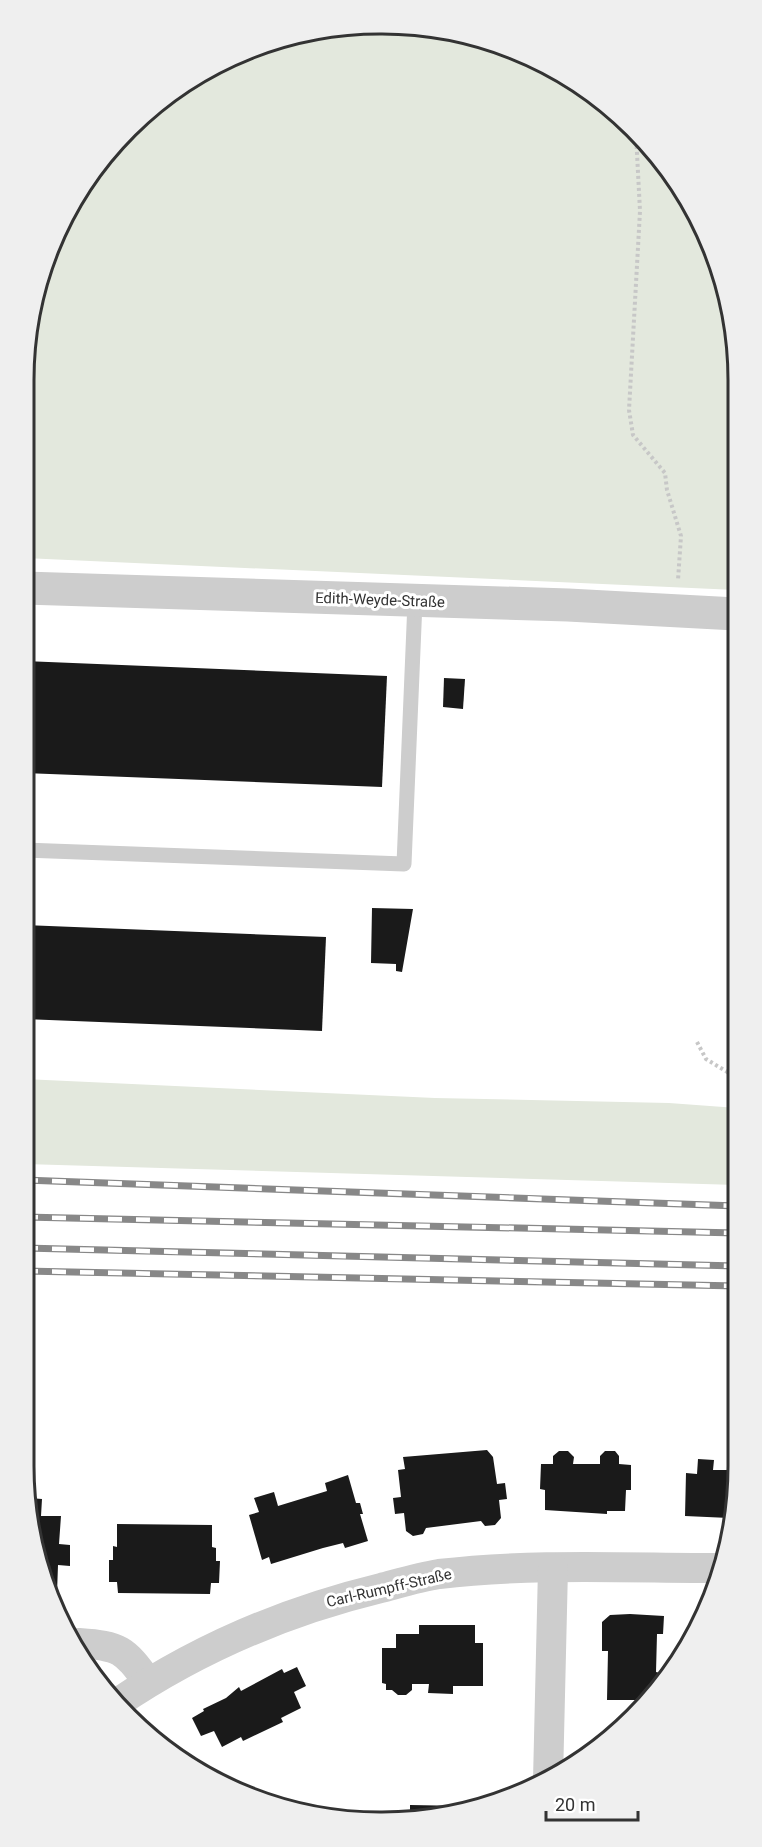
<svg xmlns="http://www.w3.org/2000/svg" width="762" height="1847" font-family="Roboto,sans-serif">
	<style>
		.green { fill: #e3e8dd }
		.building { fill: #1a1a1a }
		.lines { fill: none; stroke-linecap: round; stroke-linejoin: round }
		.path { stroke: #c7c7c7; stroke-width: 4; stroke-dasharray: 3 3; stroke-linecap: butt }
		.service { stroke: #cdcdcd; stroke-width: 15 }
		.minor { stroke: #cdcdcd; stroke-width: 30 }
		.tertiary { stroke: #cdcdcd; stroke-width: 33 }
		.rail-casing { stroke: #888; stroke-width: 7 }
		.rail { stroke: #fff; stroke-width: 4.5; stroke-dasharray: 14; stroke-linecap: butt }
		.labels { text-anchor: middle; stroke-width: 6; stroke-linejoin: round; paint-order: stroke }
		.street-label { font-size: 15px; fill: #333; stroke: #fff }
		.rim { fill: none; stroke: #333; stroke-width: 3 }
	</style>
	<rect width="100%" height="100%" fill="#fff"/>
	<g class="green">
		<polygon points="357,25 495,43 579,84 650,146 711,244 735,334 736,590 24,558 24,381 43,267 112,146 223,61"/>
		<polygon points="24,1079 435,1098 669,1103 737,1108 737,1185 24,1164"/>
	</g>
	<g class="building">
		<polygon points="24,661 387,676 382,787 24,773"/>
		<polygon points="444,678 465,679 463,709 443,707"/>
		<polygon points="372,908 413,909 402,972 396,971 396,964 371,963"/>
		<polygon points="24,925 326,937 322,1031 24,1019"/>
		<polygon points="487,1450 493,1457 497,1484 505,1483 507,1499 499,1500 501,1518 495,1525 485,1526 481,1521 426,1528 423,1534 413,1536 406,1531 404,1513 395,1514 393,1498 401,1497 398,1470 405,1469 403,1457"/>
		<polygon points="559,1451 568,1451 574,1457 573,1464 600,1464 600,1456 605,1451 615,1451 619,1456 619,1464 631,1465 631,1490 626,1490 625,1511 607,1511 607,1514 545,1510 545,1490 540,1489 541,1464 553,1464 553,1456"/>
		<polygon points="698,1459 714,1460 713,1470 737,1470 729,1518 685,1516 686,1473 697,1474"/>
		<polygon points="348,1475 356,1503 360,1503 363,1514 360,1514 368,1541 345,1548 343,1543 323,1548 271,1564 269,1557 262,1560 249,1515 259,1512 254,1498 274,1492 278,1506 327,1491 325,1483"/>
		<polygon points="29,1498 42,1499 41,1516 61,1516 59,1544 70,1545 70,1566 58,1565 57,1593 50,1592 43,1581"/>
		<polygon points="117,1524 212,1525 212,1547 216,1548 216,1561 220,1561 219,1583 211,1583 210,1594 118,1593 117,1582 109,1582 109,1560 113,1560 113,1546 117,1547"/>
		<polygon points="630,1614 664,1616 663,1634 657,1634 656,1672 668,1675 664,1684 645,1700 607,1700 608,1651 602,1651 602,1622 610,1615"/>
		<polygon points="419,1625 475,1625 475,1643 483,1643 483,1686 453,1686 453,1694 428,1693 429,1684 412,1684 412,1690 406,1695 398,1695 392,1690 386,1690 386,1684 382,1683 382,1648 396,1648 396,1634 419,1634"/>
		<polygon points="297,1667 306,1686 294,1692 301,1708 281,1718 283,1722 243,1741 241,1737 222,1747 214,1731 201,1736 192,1718 204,1711 203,1709 226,1698 239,1687 241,1691 282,1669 284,1673"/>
		<polygon points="473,1803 480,1805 451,1816 410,1817 410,1805 466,1806"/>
	</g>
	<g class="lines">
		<g class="path">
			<polyline points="636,134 640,211 629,410 633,435 665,473 667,490 681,536 678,580"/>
			<polyline points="697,1042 706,1059 737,1078"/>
		</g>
		<polyline class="service" points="24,850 404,864 415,602"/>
		<g class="minor">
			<path d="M 79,1643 C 120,1646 124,1649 148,1682"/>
			<path d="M 116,1704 C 197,1649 286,1611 381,1588 C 400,1583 420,1577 439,1574 C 532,1563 628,1568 721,1568"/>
			<polyline points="548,1780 553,1568"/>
		</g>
		<polyline class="tertiary" points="24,588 568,605 736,614"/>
		<defs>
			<g id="rail">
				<polyline points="24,1180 737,1206"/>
				<polyline points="24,1217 737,1233"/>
				<polyline points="24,1248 737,1266"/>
				<polyline points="24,1271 738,1286"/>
			</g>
		</defs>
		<use href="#rail" class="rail-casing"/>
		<use href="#rail" class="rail"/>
	</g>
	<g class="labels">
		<g class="street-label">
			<text transform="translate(380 600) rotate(2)" y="5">Edith-Weyde-Straße</text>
			<text transform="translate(389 1588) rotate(-13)" y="5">Carl-Rumpff-Straße</text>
		</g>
	</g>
	<path d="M0 0H762V1847H0ZM380 34H382A346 346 0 0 1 728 380V1466A346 346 0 0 1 382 1812H380A346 346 0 0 1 34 1466V380A346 346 0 0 1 380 34Z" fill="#efefef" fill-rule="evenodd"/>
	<path class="rim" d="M380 34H382A346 346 0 0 1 728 380V1466A346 346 0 0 1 382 1812H380A346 346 0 0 1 34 1466V380A346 346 0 0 1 380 34Z"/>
	<path d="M546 1811v9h92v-9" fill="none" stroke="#333333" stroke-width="3"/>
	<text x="555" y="1811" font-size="18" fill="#333333" stroke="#ffffff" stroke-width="4.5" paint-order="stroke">20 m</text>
</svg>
